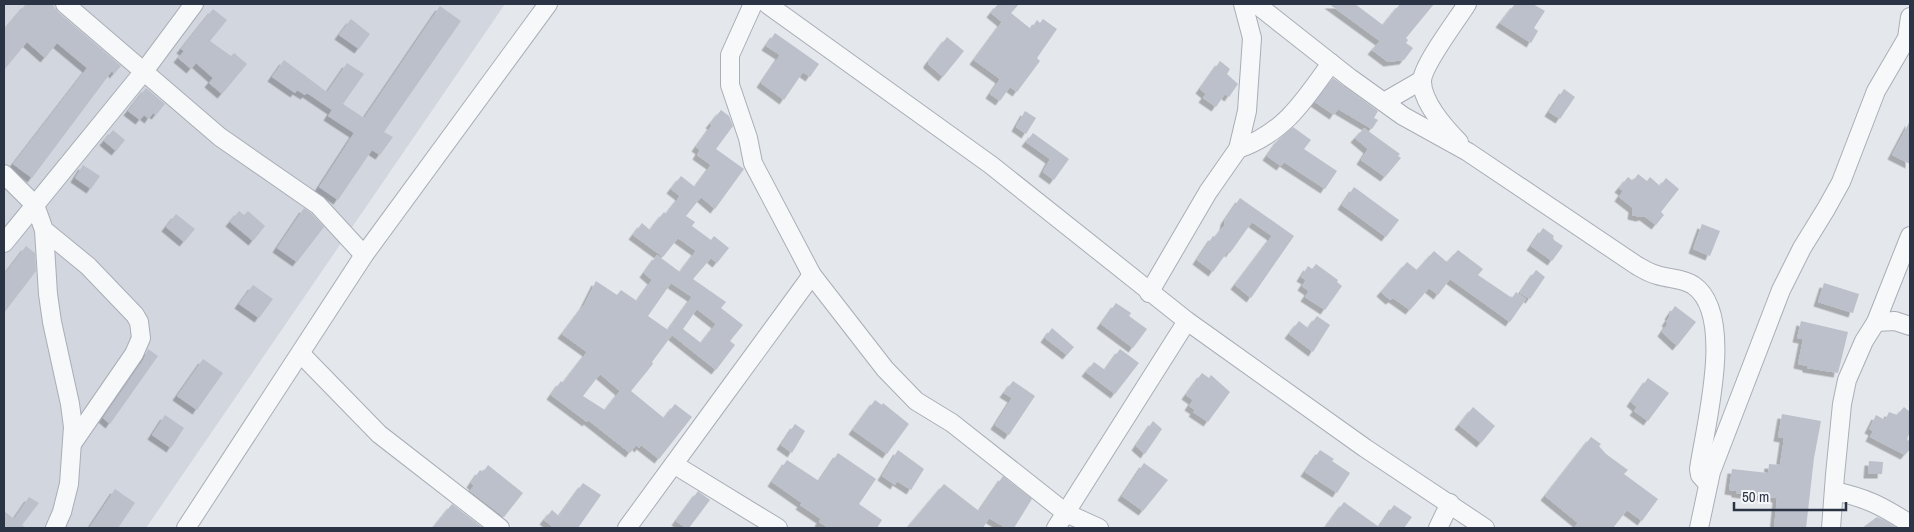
<svg xmlns="http://www.w3.org/2000/svg" width="1914" height="532" font-family="'Archivo Narrow',sans-serif">
	<style>
		.built { fill: #d2d6de }
		.building { fill: #bbc0ca; fill-rule: evenodd; filter: url(#shadow) }
		.lines { fill: none; stroke-linecap: round; stroke-linejoin: round }
		.minor-casing { stroke: #a9aeb7; stroke-width: 20 }
		.minor { stroke: #f7f8fa; stroke-width: 18 }
	</style>
	<defs>
		<filter id="shadow"><feDropShadow dx="-4.5" dy="4.5" stdDeviation="0" flood-color="#0004"/></filter>
	</defs>
	<rect width="100%" height="100%" fill="#e4e7ec"/>
	<polygon class="built" points="4,4 505,4 146,528 4,528"/>
	<g class="building">
		<polygon points="26,4 52,4 58,12 121,66 114,74 112,71 32,178 13,164 87,68 57,43 45,58 27,42 4,70 4,30"/>
		<polygon points="998,4 1019,4 1011,13 1031,29 1037,20 1040,23 1043,19 1057,29 1037,58 1040,61 1017,92 1010,87 1000,101 990,94 1000,79 974,60 1002,22 991,13"/>
		<polygon points="1329,4 1355,4 1383,25 1400,4 1434,4 1406,38 1408,40 1406,43 1413,48 1404,60 1388,62 1372,50 1380,41"/>
		<polygon points="1515,4 1533,4 1545,11 1534,28 1538,31 1531,43 1500,23"/>
		<polygon points="440,6 461,21 384,132 393,137 380,155 372,150 338,200 319,187 354,133 328,116 332,110 307,93 305,95 297,90 295,93 272,77 284,60 327,92 347,63 364,74 343,104 364,118"/>
		<polygon points="213,9 227,20 210,41 231,56 234,53 247,64 222,94 209,83 213,78 196,63 191,69 178,58 184,51 181,49"/>
		<polygon points="351,19 370,34 359,49 339,35"/>
		<polygon points="775,33 819,64 810,77 803,72 784,100 761,83 780,55 766,46"/>
		<polygon points="947,37 964,51 943,77 928,64 928,62"/>
		<polygon points="1220,61 1230,69 1227,74 1238,84 1229,97 1225,94 1216,107 1203,98 1206,94 1200,89"/>
		<polygon points="1333,78 1378,111 1374,118 1378,120 1372,129 1338,109 1334,115 1315,102"/>
		<polygon points="146,88 165,104 156,115 153,113 149,119 144,115 140,120 128,111"/>
		<polygon points="1564,89 1575,97 1560,119 1549,112"/>
		<path d="M 721,110 L 729,116 L 733,126 L 716,149 L 744,169 L 715,209 L 701,197 L 686,216 L 695,222 L 692,226 L 711,240 L 714,236 L 729,248 L 717,263 L 711,258 L 693,279 L 726,302 L 721,308 L 743,325 L 730,341 L 735,345 L 716,370 L 672,335 L 652,362 L 653,364 L 631,391 L 664,418 L 675,404 L 692,417 L 659,459 L 641,445 L 639,448 L 636,445 L 630,453 L 588,420 L 587,422 L 551,395 L 561,381 L 563,383 L 587,352 L 562,334 L 584,305 L 596,281 L 617,295 L 621,290 L 637,301 L 652,280 L 644,273 L 657,255 L 680,272 L 696,251 L 678,238 L 663,257 L 633,235 L 642,223 L 650,230 L 664,212 L 666,214 L 680,196 L 671,189 L 681,176 L 695,187 L 711,165 L 697,155 L 700,150 L 696,147 L 712,125 L 710,124 ZM 671,283 L 692,297 L 668,330 L 648,316 ZM 697,309 L 716,324 L 701,343 L 683,329 ZM 600,374 L 620,391 L 605,410 L 583,396 Z"/>
		<polygon points="1025,111 1036,118 1026,134 1016,127"/>
		<polygon points="1910,121 1910,164 1892,155"/>
		<polygon points="1293,127 1311,140 1304,149 1337,171 1325,189 1284,162 1281,166 1267,156 1279,139"/>
		<polygon points="1364,128 1400,154 1398,156 1401,158 1385,177 1361,160 1368,149 1355,138"/>
		<polygon points="113,130 125,140 116,151 104,141"/>
		<polygon points="1033,133 1069,159 1054,180 1043,172 1050,159 1026,142"/>
		<polygon points="83,165 100,176 91,189 75,178"/>
		<polygon points="1638,174 1647,181 1650,177 1660,186 1666,178 1679,189 1661,212 1664,215 1656,225 1644,216 1640,217 1632,215 1633,208 1619,197 1623,191 1619,188 1628,177 1633,181"/>
		<polygon points="1354,187 1399,220 1386,237 1342,205"/>
		<polygon points="1240,198 1294,236 1251,298 1235,285 1272,236 1252,222 1230,253 1228,251 1213,272 1197,260 1213,236 1215,237 1224,226 1225,220"/>
		<polygon points="304,208 311,213 324,227 297,262 277,248"/>
		<polygon points="239,211 244,215 248,211 265,226 253,241 230,222"/>
		<polygon points="176,214 195,229 184,242 166,227"/>
		<polygon points="1702,224 1720,231 1710,256 1693,249"/>
		<polygon points="1543,228 1554,236 1553,237 1554,240 1563,246 1552,261 1531,246"/>
		<polygon points="26,246 35,253 36,271 4,313 4,275"/>
		<polygon points="1458,250 1483,269 1478,275 1512,298 1516,292 1526,299 1510,322 1450,279 1438,295 1429,288 1410,310 1393,298 1390,300 1381,292 1407,262 1417,270 1434,251 1447,262"/>
		<polygon points="1316,264 1338,280 1337,282 1342,286 1325,310 1305,297 1309,291 1302,286 1306,280 1301,277 1308,266 1312,269"/>
		<polygon points="1536,270 1545,277 1530,299 1520,293"/>
		<polygon points="1824,283 1859,294 1853,313 1818,302"/>
		<polygon points="253,285 273,299 259,318 239,304"/>
		<polygon points="1116,303 1131,313 1129,316 1147,329 1133,348 1101,324"/>
		<polygon points="1675,306 1696,322 1677,346 1662,332 1668,323 1666,322 1670,316 1669,315"/>
		<polygon points="1317,316 1330,325 1313,352 1289,334 1299,321 1308,328"/>
		<polygon points="1801,321 1848,332 1838,373 1807,368 1807,366 1798,364 1803,339 1797,338"/>
		<polygon points="1052,328 1074,347 1067,355 1045,338"/>
		<polygon points="148,349 158,356 110,424 103,418 143,360"/>
		<polygon points="1120,349 1139,363 1115,394 1086,372 1094,362 1105,370"/>
		<polygon points="203,359 223,373 197,410 177,396"/>
		<polygon points="1202,373 1209,378 1211,375 1230,392 1208,422 1193,412 1195,410 1189,406 1193,400 1186,395"/>
		<polygon points="1648,378 1669,393 1648,421 1634,411 1637,407 1631,402"/>
		<polygon points="1013,381 1035,396 1009,435 995,425 1012,398 1004,393"/>
		<polygon points="875,400 882,405 883,403 909,424 887,454 853,430"/>
		<polygon points="1473,407 1495,426 1481,443 1459,425"/>
		<polygon points="1904,407 1910,412 1910,432 1907,439 1910,442 1910,449 1905,455 1870,437 1873,431 1869,429 1876,415 1885,420 1889,412 1897,415"/>
		<polygon points="1782,414 1821,421 1814,458 1806,528 1774,528 1777,498 1736,493 1736,491 1729,490 1732,469 1768,473 1769,464 1780,465 1784,438 1778,437"/>
		<polygon points="165,415 184,428 171,448 152,435"/>
		<polygon points="1153,421 1162,429 1145,454 1136,446"/>
		<polygon points="795,424 805,431 792,453 781,445"/>
		<polygon points="1591,437 1601,444 1599,446 1606,454 1628,470 1624,474 1658,499 1642,521 1627,510 1613,528 1574,528 1578,523 1545,496"/>
		<polygon points="898,450 924,469 911,490 897,481 895,485 882,476"/>
		<polygon points="1320,450 1334,459 1332,461 1350,473 1337,493 1305,472"/>
		<polygon points="838,453 876,479 859,504 882,520 877,528 829,528 819,522 821,519 800,505 802,503 772,482 787,460 819,481"/>
		<polygon points="1869,461 1883,462 1882,474 1868,474"/>
		<polygon points="1144,463 1168,480 1143,511 1122,496"/>
		<polygon points="488,465 523,493 504,517 470,491 474,486 471,483 480,470 483,472"/>
		<polygon points="1003,476 1032,499 1014,528 1006,528 989,518 983,528 907,528 944,484 979,511"/>
		<polygon points="583,483 601,495 578,528 551,528 552,526 544,520 552,510 559,516"/>
		<polygon points="115,489 135,503 118,528 89,528"/>
		<polygon points="698,491 710,500 689,528 686,528 676,521"/>
		<polygon points="29,497 39,503 22,525 26,528 4,528 4,511 14,519"/>
		<polygon points="1344,502 1379,527 1394,505 1412,517 1404,528 1325,528"/>
		<polygon points="452,504 483,528 433,528"/>
		<polygon points="1877,517 1886,521 1897,528 1862,528"/>
	</g>
	<g class="lines">
		<defs>
			<g id="minor">
				<polyline points="65,4 220,137 318,205 364,255"/>
				<polyline points="753,4 730,55 730,85 748,138 753,163 812,275 885,369 916,401 952,423 1066,513 1099,528"/>
				<polyline points="767,4 991,165 1187,321 1365,448 1485,528"/>
				<path d="M 1256,4 L 1350,78 L 1403,116 L 1468,152 L 1636,265 C 1643,269 1649,273 1657,275 C 1669,279 1682,278 1693,285 C 1736,314 1705,426 1699,469 L 1700,475 L 1708,484"/>
				<polyline points="1384,102 1422,80"/>
				<path d="M 1459,142 C 1445,128 1421,101 1422,80 C 1424,63 1457,20 1467,4"/>
				<path d="M 1238,149 C 1284,133 1304,101 1331,63"/>
				<polyline points="4,174 35,205 44,230 88,266 135,315 139,322 141,338 134,354 72,444"/>
				<polyline points="44,230 48,294 52,322 70,404 73,427 69,484 62,512 55,528"/>
				<polyline points="4,243 145,70 194,4"/>
				<polyline points="1149,293 1208,192 1238,149 1247,111 1252,38 1243,4"/>
				<polyline points="1876,322 1895,321 1910,326"/>
				<polyline points="301,354 379,434 500,528"/>
				<polyline points="675,465 778,528"/>
				<path d="M 1834,491 C 1867,498 1882,506 1910,524"/>
				<polyline points="186,528 364,255 548,4"/>
				<path d="M 627,528 C 689,444 750,359 812,275"/>
				<polyline points="1056,528 1187,321"/>
				<polyline points="1438,528 1450,503"/>
				<polyline points="1699,528 1711,472 1781,290 1802,248 1826,209 1841,182 1876,91 1907,38 1910,17"/>
				<polyline points="1831,528 1835,475 1842,404 1847,380 1864,341 1876,322 1910,236"/>
			</g>
		</defs>
		<use href="#minor" class="minor-casing"/>
		<use href="#minor" class="minor"/>
	</g>
	<rect width="1914" height="532" fill="none" stroke="#2b3445" stroke-width="10"/>
	<path d="M1734 502v8h112v-8" fill="none" stroke="#2b3445" stroke-width="2.5"/>
	<text x="1742" y="502" font-size="15" fill="#2b3445" stroke="#f4f6f9" stroke-width="4" paint-order="stroke">50 m</text>
</svg>
